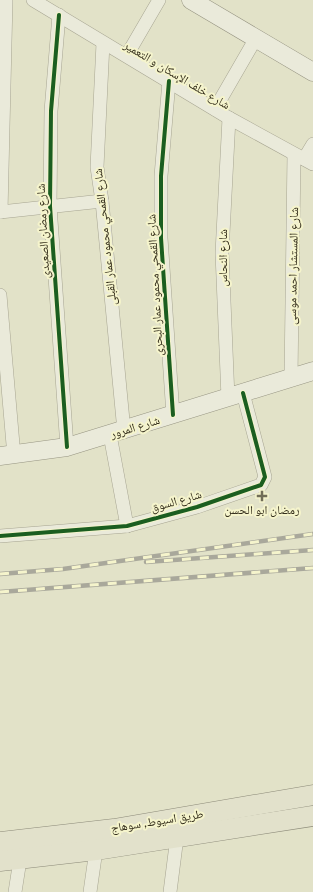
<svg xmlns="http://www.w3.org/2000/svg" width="313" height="892" font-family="'IBM Plex Serif','Noto Naskh Arabic',serif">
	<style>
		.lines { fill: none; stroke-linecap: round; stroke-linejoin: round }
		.street-casing { stroke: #a7a592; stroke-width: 14 }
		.secondary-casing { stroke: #969482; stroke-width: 19 }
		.primary-casing { stroke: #8c8a79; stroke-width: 21 }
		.street { stroke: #eaeada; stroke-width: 13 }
		.secondary { stroke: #eaeada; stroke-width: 18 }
		.primary { stroke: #e2e1cb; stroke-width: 20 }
		.rail-casing { stroke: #a9a89b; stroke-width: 4.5 }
		.rail { stroke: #f5f4cc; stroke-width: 3; stroke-dasharray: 9; stroke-linecap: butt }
		.cycleway-casing { stroke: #f5f4cc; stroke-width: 6 }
		.cycleway { stroke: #1b5e20; stroke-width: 4 }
		.poi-dot { fill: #716d58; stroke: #f5f4cc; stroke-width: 1.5 }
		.labels { text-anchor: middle; stroke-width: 4; stroke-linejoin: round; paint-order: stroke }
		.street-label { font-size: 12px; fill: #342e1b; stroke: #f5f4cc }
		.poi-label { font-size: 12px; fill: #342e1b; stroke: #f5f4cc }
	</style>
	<rect width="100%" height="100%" fill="#e2e2c8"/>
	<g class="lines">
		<defs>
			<g id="street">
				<polyline points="33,0 229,118 313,164"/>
				<polyline points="59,15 51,111 50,206 67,447"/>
				<polyline points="103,43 97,167 102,201 124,431"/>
				<polyline points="127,55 159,0"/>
				<polyline points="169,81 161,176 161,238 173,415"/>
				<polyline points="215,109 256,38"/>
				<polyline points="304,159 313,144"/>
				<polyline points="0,212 102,201"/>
				<polyline points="1,212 6,0"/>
				<polyline points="0,295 14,456"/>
				<polyline points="291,378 294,154"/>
				<polyline points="228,398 222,253 229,118"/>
				<polyline points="110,435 127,526"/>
				<polyline points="0,536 127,526 197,507 261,485 265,477 264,473 243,393"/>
				<polyline points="15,892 20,860"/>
				<polyline points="90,892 96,850"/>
				<polyline points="170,892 177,837"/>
			</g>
			<g id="secondary">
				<polyline points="191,0 313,72"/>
				<polyline points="0,456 67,447 313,371"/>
			</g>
			<g id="primary">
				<polyline points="0,842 114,829 313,795"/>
				<polyline points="0,861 96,850 313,816"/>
			</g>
		</defs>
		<use href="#street" class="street-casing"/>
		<use href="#secondary" class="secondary-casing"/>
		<use href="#primary" class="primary-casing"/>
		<use href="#street" class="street"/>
		<use href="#secondary" class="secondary"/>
		<use href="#primary" class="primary"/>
		<defs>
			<g id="rail">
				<polyline points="146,562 313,550"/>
				<polyline points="0,574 63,569 313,534"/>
				<polyline points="0,592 313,568"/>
			</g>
		</defs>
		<use href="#rail" class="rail-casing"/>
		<use href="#rail" class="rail"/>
		<defs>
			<g id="cycleway">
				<polyline points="59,15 51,111 50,206 67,447"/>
				<polyline points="169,81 161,176 161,238 173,415"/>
				<polyline points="0,536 127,526 197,507 261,485 265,477 264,473 243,393"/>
			</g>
		</defs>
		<use href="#cycleway" class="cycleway-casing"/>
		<use href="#cycleway" class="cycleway"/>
	</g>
	<path class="poi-dot" d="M260 490h4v4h4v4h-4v4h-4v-4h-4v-4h4z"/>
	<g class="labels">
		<g class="street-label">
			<text transform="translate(177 75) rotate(31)" y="4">شارع خلف الإسكان و التعمير</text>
			<text transform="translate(43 231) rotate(-93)" y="4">شارع رمضان الصعيدى</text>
			<text transform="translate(105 237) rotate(-96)" y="4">شارع القمحي محمود عمار القبلى</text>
			<text transform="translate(223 258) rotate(-90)" y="4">شارع النحاس</text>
			<text transform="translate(293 266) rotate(-89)" y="4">شارع المستشار احمد موسى</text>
			<text transform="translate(155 285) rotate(-93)" y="4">شارع القمحي محمود عمار البحرى</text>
			<text transform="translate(135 427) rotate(-17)" y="4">شارع المرور</text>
			<text transform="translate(176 501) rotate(-16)" y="4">شارع السوق</text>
			<text transform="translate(157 821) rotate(-9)" y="4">طريق اسيوط, سوهاج</text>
		</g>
		<g class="poi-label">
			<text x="262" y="514">رمضان ابو الحسن</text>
		</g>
	</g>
</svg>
